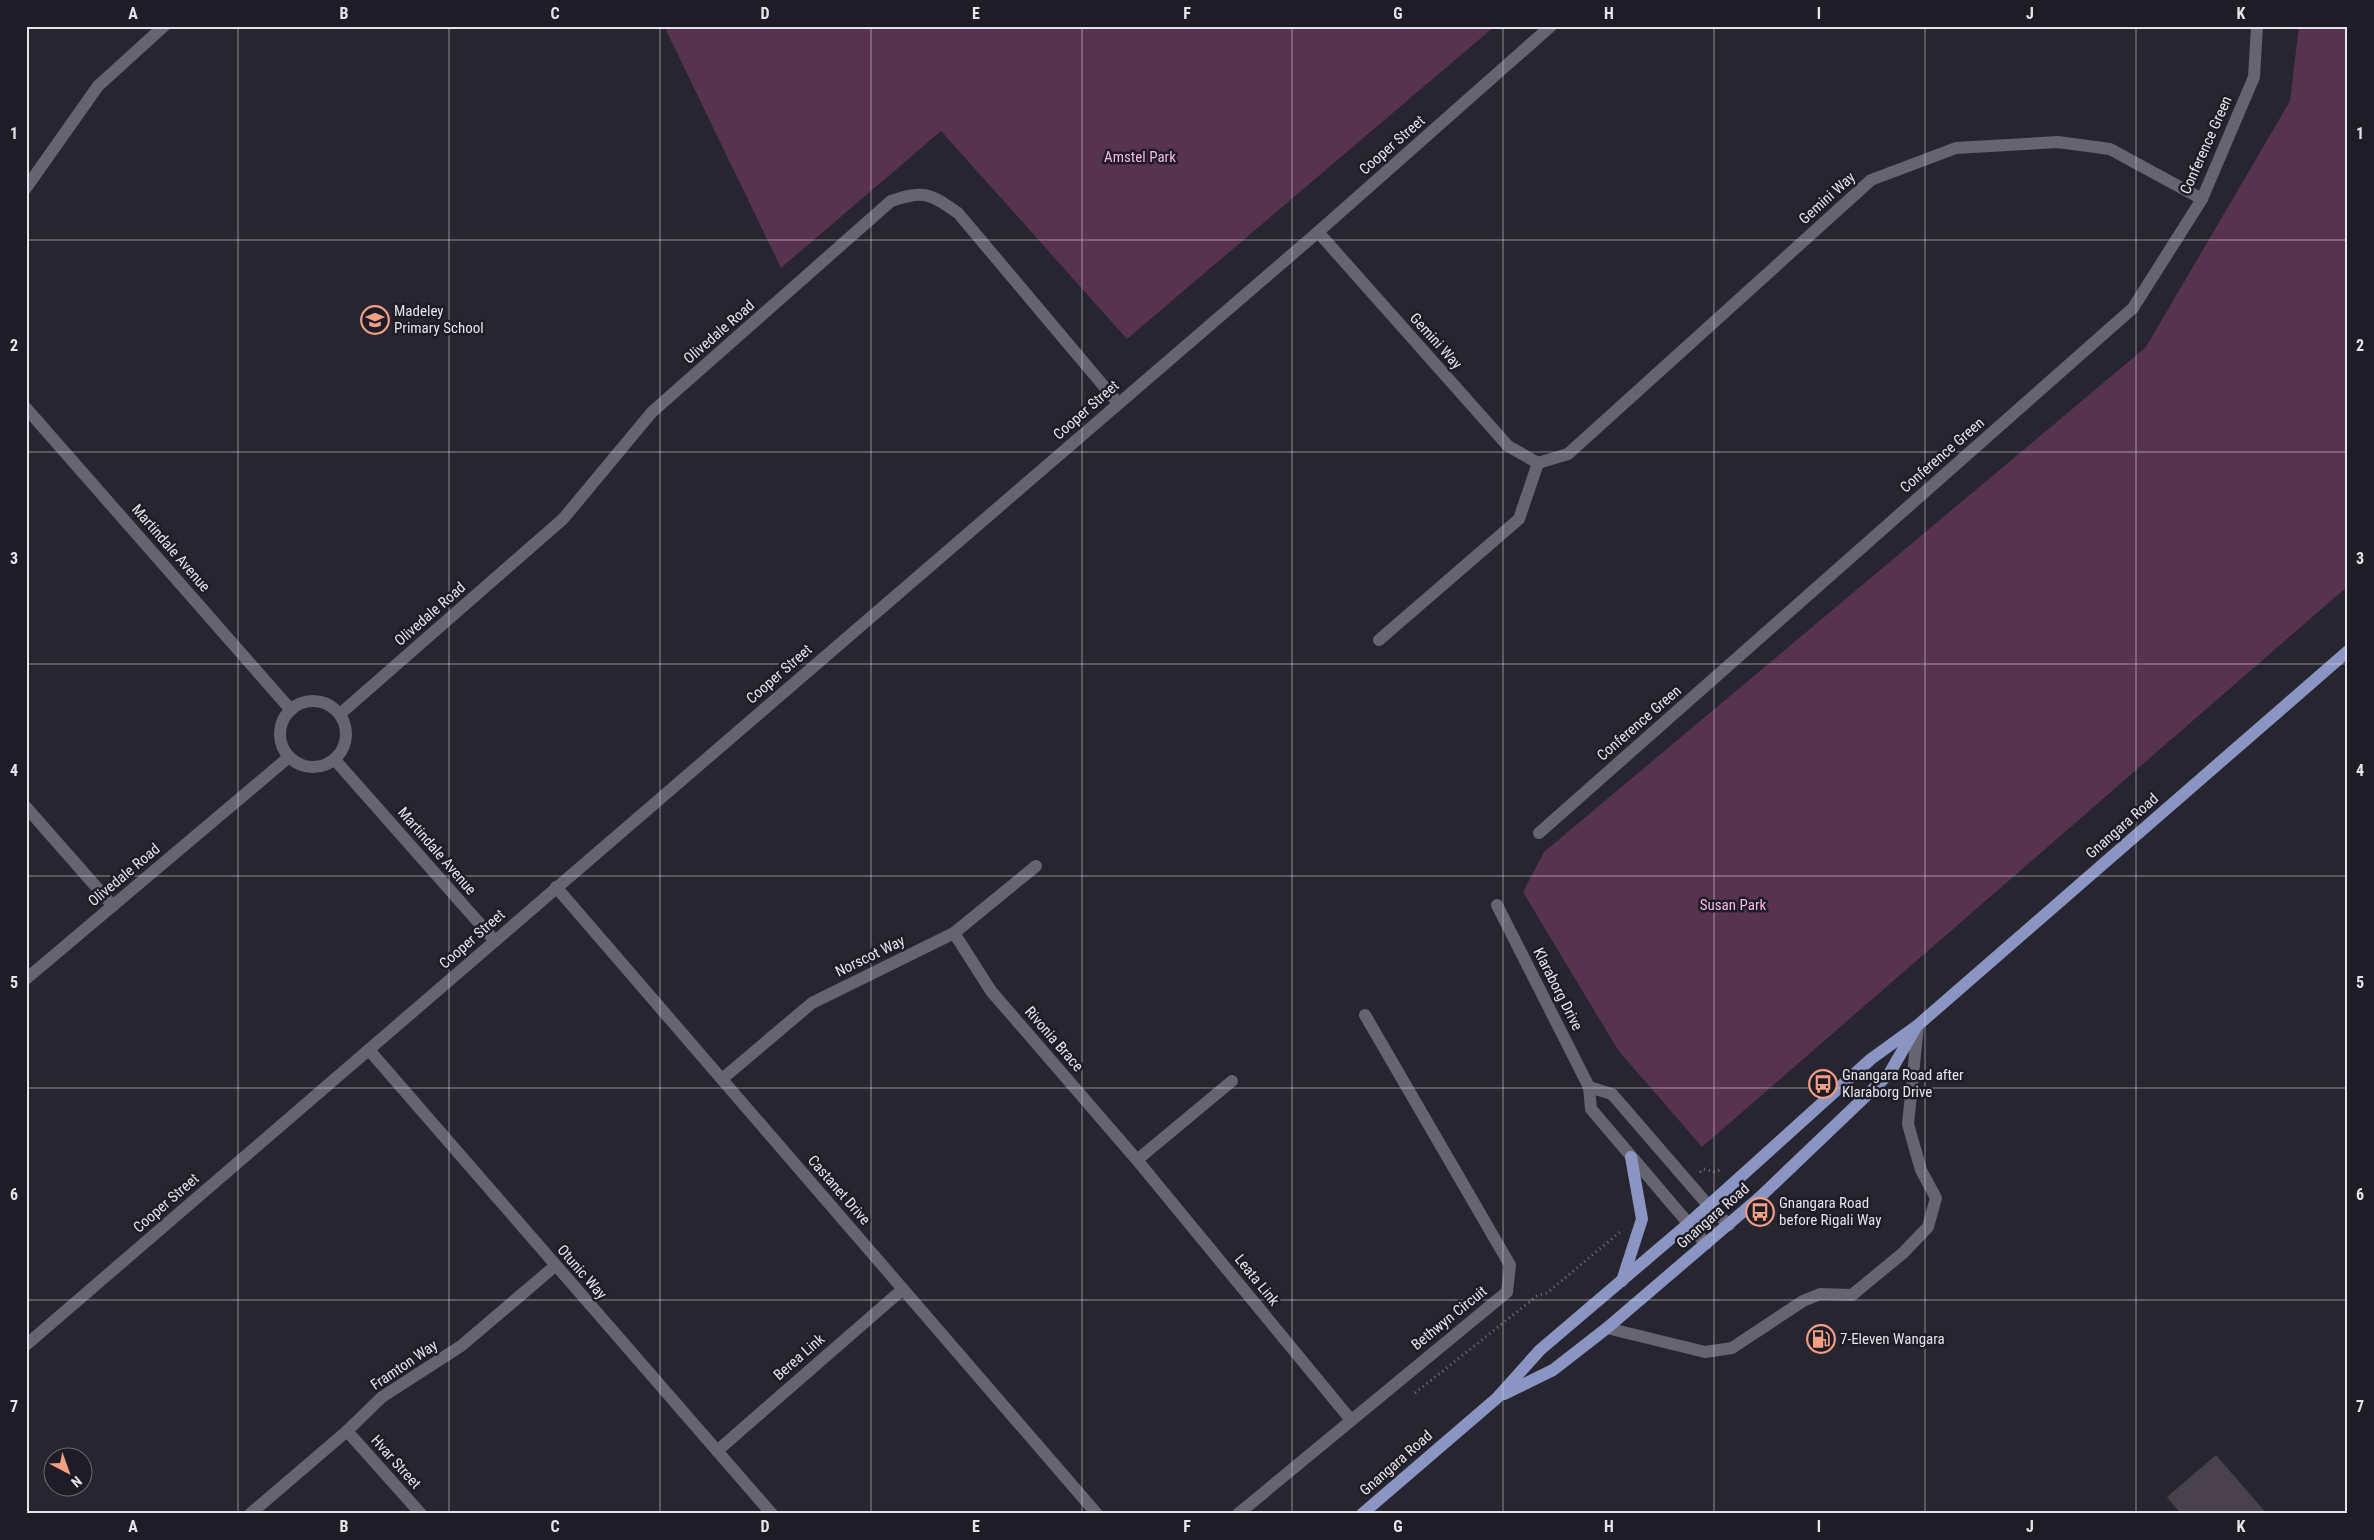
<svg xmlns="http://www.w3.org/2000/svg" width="2374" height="1540" font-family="'Roboto Condensed',sans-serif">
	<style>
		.green { fill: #57334f }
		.building { fill: #49424d }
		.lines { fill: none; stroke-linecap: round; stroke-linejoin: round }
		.path { stroke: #77757f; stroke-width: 3; stroke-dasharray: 1 4; stroke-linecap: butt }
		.service { stroke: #676471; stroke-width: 12 }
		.minor { stroke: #676471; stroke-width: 12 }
		.primary { stroke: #8b95c3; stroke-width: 12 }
		.grid { fill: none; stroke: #e5e3eb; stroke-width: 1; stroke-opacity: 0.55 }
		.labels { text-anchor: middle; stroke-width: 5; stroke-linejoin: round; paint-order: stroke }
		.street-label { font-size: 15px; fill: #e5e3eb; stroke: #1e1c26 }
		.park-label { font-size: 15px; fill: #fab7ea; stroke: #1e1c26 }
		.poi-label { font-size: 15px; fill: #e5e3eb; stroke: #1e1c26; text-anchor: start }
		.neatline { fill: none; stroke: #e5e3eb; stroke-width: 2 }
		.grid-label { font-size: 16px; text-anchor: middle; font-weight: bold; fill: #e5e3eb }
	</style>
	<rect width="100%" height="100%" fill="#272530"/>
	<g class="green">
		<polygon points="664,26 1495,26 1127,339 941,131 781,268"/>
		<polygon points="2299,26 2348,26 2348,586 1702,1147 1618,1050 1523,892 1544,852 2146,347 2290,101"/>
	</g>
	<polygon class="building" points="2216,1455 2267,1514 2181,1514 2167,1497"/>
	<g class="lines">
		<g class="path">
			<polyline points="1700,1172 1704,1169 1715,1172 1722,1169"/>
			<polyline points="1415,1393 1537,1296 1547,1293 1620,1232"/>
		</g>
		<polyline class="service" points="1607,1328 1705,1352 1732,1348 1803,1301 1820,1294 1852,1295 1903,1253 1928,1227 1936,1198 1921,1170 1908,1124 1918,1025"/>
		<g class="minor">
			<polyline points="26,188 98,86 164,26"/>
			<polyline points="1318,232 1508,446 1538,463 1568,454 1871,180 1956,148 2058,142 2110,149 2202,199"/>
			<polyline points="26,408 291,710"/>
			<polyline points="1379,640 1519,519 1538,463"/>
			<circle cx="313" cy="734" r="33"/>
			<path d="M 340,714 L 563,519 L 652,412 L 891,201 C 925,190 929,193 958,213 L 1118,403"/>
			<polyline points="335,760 495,941"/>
			<polyline points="26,807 113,906"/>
			<polyline points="1539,833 2133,308 2202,199 2254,77 2257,26"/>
			<polyline points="556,887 1097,1514"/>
			<polyline points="1497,905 1589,1087 1591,1109 1706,1244"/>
			<polyline points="954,933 991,991 1137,1160 1351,1420"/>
			<polyline points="26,979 289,757"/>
			<polyline points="369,1050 772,1514"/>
			<polyline points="722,1079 812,1003 954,933 1036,866"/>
			<polyline points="1589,1087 1612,1094 1708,1205 1729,1225"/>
			<polyline points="1137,1160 1232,1081"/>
			<polyline points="26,1345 1318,232 1551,26"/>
			<polyline points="347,1431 421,1514"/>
			<polyline points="717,1451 903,1289"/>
			<polyline points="250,1514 347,1431 382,1397 461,1346 555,1266"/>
			<polyline points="1238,1514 1507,1292 1510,1265 1365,1015"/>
		</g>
		<g class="primary">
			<polyline points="1622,1281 1642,1219 1631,1157"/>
			<polyline points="1504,1394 1553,1370 1607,1328 1759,1198 1889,1074 1915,1029"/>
			<polyline points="1362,1514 1497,1398 1540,1350 1688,1224 1871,1059 1918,1025 2348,651"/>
		</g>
	</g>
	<path class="grid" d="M 238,26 L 238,1514M 449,26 L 449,1514M 660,26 L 660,1514M 871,26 L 871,1514M 1082,26 L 1082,1514M 1292,26 L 1292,1514M 1503,26 L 1503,1514M 1714,26 L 1714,1514M 1925,26 L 1925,1514M 2136,26 L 2136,1514M 26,240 L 2348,240M 26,452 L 2348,452M 26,664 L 2348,664M 26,876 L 2348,876M 26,1088 L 2348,1088M 26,1300 L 2348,1300"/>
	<defs>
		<symbol id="school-ring" viewBox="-11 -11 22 22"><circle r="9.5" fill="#1e1c26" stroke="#f39f84" stroke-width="1.5"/><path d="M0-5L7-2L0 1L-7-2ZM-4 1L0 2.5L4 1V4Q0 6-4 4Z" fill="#f39f84"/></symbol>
		<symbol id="bus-ring" viewBox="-11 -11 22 22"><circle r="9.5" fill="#1e1c26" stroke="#f39f84" stroke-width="1.5"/><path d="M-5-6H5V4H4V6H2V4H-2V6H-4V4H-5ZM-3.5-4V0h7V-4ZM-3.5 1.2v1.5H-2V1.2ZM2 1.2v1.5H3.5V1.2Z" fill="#f39f84"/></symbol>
		<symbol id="fuel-ring" viewBox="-11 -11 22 22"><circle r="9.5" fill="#1e1c26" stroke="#f39f84" stroke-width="1.5"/><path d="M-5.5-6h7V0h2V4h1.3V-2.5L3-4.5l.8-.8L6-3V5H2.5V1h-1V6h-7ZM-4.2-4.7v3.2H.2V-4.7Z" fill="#f39f84"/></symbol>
	</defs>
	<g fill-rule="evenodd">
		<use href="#school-ring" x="359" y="304" width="32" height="32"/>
		<use href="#bus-ring" x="1807" y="1068" width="32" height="32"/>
		<use href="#bus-ring" x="1744" y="1196" width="32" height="32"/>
		<use href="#fuel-ring" x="1805" y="1323" width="32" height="32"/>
	</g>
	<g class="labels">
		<g class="street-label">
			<text transform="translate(1392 145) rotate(-41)" y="5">Cooper Street</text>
			<text transform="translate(2206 145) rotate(-66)" y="5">Conference Green</text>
			<text transform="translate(1827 198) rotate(-42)" y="5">Gemini Way</text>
			<text transform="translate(719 332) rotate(-41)" y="5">Olivedale Road</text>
			<text transform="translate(1436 341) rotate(48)" y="5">Gemini Way</text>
			<text transform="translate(1086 410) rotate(-41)" y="5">Cooper Street</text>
			<text transform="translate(1942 455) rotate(-41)" y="5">Conference Green</text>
			<text transform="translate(171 548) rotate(49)" y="5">Martindale Avenue</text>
			<text transform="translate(430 614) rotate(-41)" y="5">Olivedale Road</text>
			<text transform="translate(779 674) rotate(-41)" y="5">Cooper Street</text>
			<text transform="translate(1639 723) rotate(-41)" y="5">Conference Green</text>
			<text transform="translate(2122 826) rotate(-41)" y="5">Gnangara Road</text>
			<text transform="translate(437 851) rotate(49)" y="5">Martindale Avenue</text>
			<text transform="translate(124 875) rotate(-40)" y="5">Olivedale Road</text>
			<text transform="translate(472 939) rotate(-41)" y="5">Cooper Street</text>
			<text transform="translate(870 956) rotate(-26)" y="5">Norscot Way</text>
			<text transform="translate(1558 989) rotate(63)" y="5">Klaraborg Drive</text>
			<text transform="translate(1054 1039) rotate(49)" y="5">Rivonia Brace</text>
			<text transform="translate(839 1190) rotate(49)" y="5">Castanet Drive</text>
			<text transform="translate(166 1203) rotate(-41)" y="5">Cooper Street</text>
			<text transform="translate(1713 1216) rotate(-41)" y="5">Gnangara Road</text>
			<text transform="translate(582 1272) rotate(49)" y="5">Otunic Way</text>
			<text transform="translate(1257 1280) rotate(51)" y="5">Leata Link</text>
			<text transform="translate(1449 1318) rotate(-39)" y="5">Bethwyn Circuit</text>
			<text transform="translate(799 1357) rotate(-41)" y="5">Berea Link</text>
			<text transform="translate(404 1365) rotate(-34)" y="5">Framton Way</text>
			<text transform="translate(396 1462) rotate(48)" y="5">Hvar Street</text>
			<text transform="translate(1396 1463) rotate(-41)" y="5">Gnangara Road</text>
		</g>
		<g class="park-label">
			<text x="1140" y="162">Amstel Park</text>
			<text x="1733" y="910">Susan Park</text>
		</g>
		<g class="poi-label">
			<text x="394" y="316">Madeley<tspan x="394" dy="17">Primary School</tspan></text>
			<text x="1842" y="1080">Gnangara Road after<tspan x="1842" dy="17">Klaraborg Drive</tspan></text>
			<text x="1779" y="1208">Gnangara Road<tspan x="1779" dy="17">before Rigali Way</tspan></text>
			<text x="1840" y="1344">7-Eleven Wangara</text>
		</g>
	</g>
	<rect width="2374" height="1540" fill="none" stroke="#1e1c26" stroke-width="55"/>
	<g transform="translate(68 1472) rotate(139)"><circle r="24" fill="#1e1c26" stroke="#6e6c75"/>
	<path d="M0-4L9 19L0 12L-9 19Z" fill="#f39f84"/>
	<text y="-8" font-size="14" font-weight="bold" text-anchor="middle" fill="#e5e3eb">N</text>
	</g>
	<rect x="28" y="28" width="2318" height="1484" class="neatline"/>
	<g class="grid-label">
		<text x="133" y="19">A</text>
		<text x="344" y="19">B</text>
		<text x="555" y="19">C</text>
		<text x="765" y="19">D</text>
		<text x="976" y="19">E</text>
		<text x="1187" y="19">F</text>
		<text x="1398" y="19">G</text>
		<text x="1609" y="19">H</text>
		<text x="1819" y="19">I</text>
		<text x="2030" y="19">J</text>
		<text x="2241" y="19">K</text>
		<text x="14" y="139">1</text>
		<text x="2360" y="139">1</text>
		<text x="14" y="351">2</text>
		<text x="2360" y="351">2</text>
		<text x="14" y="564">3</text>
		<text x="2360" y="564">3</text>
		<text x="14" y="776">4</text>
		<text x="2360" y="776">4</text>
		<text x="14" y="988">5</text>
		<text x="2360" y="988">5</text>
		<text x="14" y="1200">6</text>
		<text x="2360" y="1200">6</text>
		<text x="14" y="1412">7</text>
		<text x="2360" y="1412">7</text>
		<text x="133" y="1532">A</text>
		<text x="344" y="1532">B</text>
		<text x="555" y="1532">C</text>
		<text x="765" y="1532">D</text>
		<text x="976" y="1532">E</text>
		<text x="1187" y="1532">F</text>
		<text x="1398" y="1532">G</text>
		<text x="1609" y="1532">H</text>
		<text x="1819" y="1532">I</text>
		<text x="2030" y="1532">J</text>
		<text x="2241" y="1532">K</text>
	</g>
</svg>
